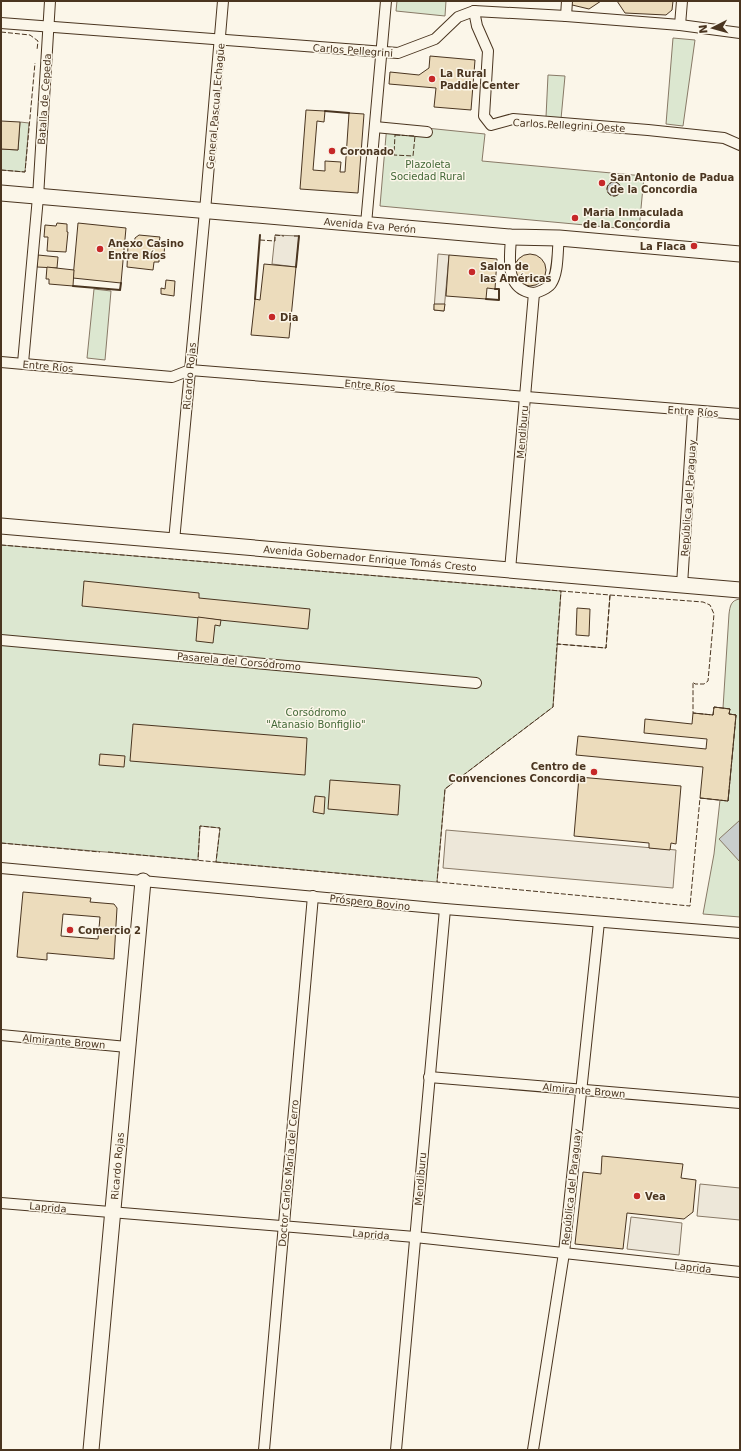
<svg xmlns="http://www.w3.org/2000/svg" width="741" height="1451" font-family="'DejaVu Sans',sans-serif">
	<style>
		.green { fill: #dce7d0; stroke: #887966 }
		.parking { fill: #ede7d9; stroke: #887966 }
		.water { fill: #c9cecd; stroke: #887966 }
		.building { fill: #ecdcbc; stroke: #4a3520; fill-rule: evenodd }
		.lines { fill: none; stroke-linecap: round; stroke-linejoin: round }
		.street-casing { stroke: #4a3520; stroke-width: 12 }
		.secondary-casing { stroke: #4a3520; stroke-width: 17 }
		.street { stroke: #fbf6e9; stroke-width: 10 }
		.secondary { stroke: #fbf6e9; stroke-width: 15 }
		.fence { stroke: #4a3520; stroke-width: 1; stroke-dasharray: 5 2; stroke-linecap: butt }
		.wall { stroke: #4a3520; stroke-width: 2 }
		.poi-dot { fill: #c62828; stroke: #fbf6e9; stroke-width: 1.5 }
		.labels { text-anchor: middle; stroke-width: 3; stroke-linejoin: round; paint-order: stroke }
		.street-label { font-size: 10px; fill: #4a3520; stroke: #fbf6e9 }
		.poi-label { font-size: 10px; font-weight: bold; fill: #4a3520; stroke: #fbf6e9; text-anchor: start }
		.park-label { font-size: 10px; fill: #436837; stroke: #fbf6e9 }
	</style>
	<rect width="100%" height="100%" fill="#fbf6e9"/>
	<g class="green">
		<polygon points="397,1 446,1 445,16 396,11"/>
		<polygon points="673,38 695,40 683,126 666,124"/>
		<polygon points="548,75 565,76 561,119 546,117"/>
		<polygon points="20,122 29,123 25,172 1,170 1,149 18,150"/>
		<polygon points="387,124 485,134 482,161 644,176 639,230 380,206"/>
		<polygon points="94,289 111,291 105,360 87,358"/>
		<polygon points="1,545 561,591 553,707 445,789 437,882 216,862 220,828 200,826 198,860 1,843"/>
		<path d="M 740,599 L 740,917 L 703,914 L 714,854 L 720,800 L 728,801 L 736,715 L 729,714 L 730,709 L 723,708 L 729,614 C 730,606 731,600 740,599 Z"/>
	</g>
	<g class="parking">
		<polygon points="275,235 299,236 296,267 272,264"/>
		<polygon points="438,254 449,255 444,311 434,310"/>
		<polygon points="446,830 676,850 673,888 443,868"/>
		<polygon points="700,1184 740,1188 740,1220 697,1216"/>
		<polygon points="631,1217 682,1223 679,1255 627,1249"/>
	</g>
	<g class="water">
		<circle cx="614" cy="189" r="7"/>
		<polygon points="740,820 740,862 719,839"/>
	</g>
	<g class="building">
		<polygon points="568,1 601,1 589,9 568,4"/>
		<polygon points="617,1 673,1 672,10 666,15 625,13"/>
		<polygon points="430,56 475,60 471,110 434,107 436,88 389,84 390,72 419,75 429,68"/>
		<polygon points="306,110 325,111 324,122 317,121 313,170 325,171 325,161 341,162 340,172 345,172 349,113 364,114 358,193 300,189"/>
		<polygon points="1,121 20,122 18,150 1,149"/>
		<polygon points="57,223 67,224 67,232 68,232 66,252 47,251 48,237 44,237 45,225 56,226"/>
		<polygon points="78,223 126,228 121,283 73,278"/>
		<polygon points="139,235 160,237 159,243 165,243 164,254 159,254 159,262 154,262 153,270 127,267 128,246 134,247 135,238"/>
		<circle cx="530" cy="270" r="16"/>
		<polygon points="38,255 58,257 57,268 37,267"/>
		<polygon points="449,255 497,259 495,289 487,288 486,299 446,296"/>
		<polygon points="264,264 296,267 289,338 251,335 255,299 260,300"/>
		<polygon points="47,267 74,270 73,286 49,284 49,279 46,279"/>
		<polygon points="166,280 175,281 174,296 161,294 161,288 165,289"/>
		<polygon points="434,304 445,304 444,311 434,310"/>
		<polygon points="84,581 199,593 199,598 310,609 308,629 82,606"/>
		<polygon points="577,608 590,609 589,636 576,635"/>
		<polygon points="198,617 221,620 220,626 215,625 213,643 196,641"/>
		<polygon points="714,707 730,709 729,714 736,715 728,801 700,798 703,767 576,755 578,736 706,749 707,739 644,733 645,719 692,724 693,713 713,715"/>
		<polygon points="133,724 307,738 305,775 130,761"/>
		<polygon points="100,754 125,756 124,767 99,765"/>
		<polygon points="579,777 681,786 676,844 671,843 670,850 649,848 649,843 574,836"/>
		<polygon points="330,780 400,785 398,815 328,809"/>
		<polygon points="315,796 325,797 324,814 313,812"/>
		<path d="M 23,892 L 91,898 L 90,902 L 114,904 L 117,908 L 114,959 L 47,953 L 47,960 L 17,957 ZM 63,914 L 100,917 L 98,939 L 61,936 Z"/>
		<polygon points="602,1156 683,1164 681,1178 696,1180 693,1212 684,1219 627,1213 623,1249 575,1244 583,1172 601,1174"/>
	</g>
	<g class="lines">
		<defs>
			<g id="street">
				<polyline points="474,11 477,26 488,51 484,116 491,125 513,119 648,130 724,138 740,145"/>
				<polyline points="566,16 567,1"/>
				<polyline points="1,23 398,53 435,39 458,17 474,11 566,16 680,25 740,33"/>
				<polyline points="680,25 682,1"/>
				<polyline points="375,127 427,132"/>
				<polyline points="366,224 386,1"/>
				<path d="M 511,237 C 510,258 504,289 533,293 C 538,293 548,288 551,284 C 559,272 557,251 559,238"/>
				<polyline points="1,362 172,377 190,370 740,414"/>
				<polyline points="23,363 38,197 50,1"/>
				<polyline points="174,541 205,211 223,1"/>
				<polyline points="510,570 534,293"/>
				<polyline points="682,585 693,411"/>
				<polyline points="1,640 476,683"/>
				<polyline points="1,868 445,909 740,933"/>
				<polyline points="1,1035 127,1047"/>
				<polyline points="429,1077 740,1103"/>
				<polyline points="1,1203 415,1237 740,1272"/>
				<polyline points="264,1450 313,896"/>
				<polyline points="396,1450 445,909"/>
				<polyline points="533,1450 564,1253 599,922"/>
			</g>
			<g id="secondary">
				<polyline points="1,193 511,237 559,238 740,254"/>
				<polyline points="1,526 740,590"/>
				<polyline points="91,1450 143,881"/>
			</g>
		</defs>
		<use href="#street" class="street-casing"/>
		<use href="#secondary" class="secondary-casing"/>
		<use href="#street" class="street"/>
		<use href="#secondary" class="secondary"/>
		<g class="fence">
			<polyline points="1,32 30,35 38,41 37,50"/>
			<polygon points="395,135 415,136 413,156 394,155"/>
			<polyline points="1,170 25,172 35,63"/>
			<circle cx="614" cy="189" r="7"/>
			<polyline points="294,236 299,236"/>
			<polyline points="260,240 275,241 275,235 284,236"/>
			<polyline points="1,545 561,591"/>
			<polygon points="561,591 610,595 606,648 557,644"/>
			<polygon points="610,595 703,602 710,605 714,614 708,681 704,684 695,684 693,682 693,713 713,715 714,707 730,709 729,714 736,715 728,801 700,798 690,906 437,882 445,789 553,707 557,644 606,648"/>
			<polyline points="1,843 100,852"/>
			<polyline points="108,852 216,862 220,828 200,826 198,860"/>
			<polyline points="216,862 423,881"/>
		</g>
		<g class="wall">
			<polyline points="325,111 349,113"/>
			<polyline points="296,267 299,236"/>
			<polyline points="73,286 120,290 121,283"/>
			<polyline points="255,299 260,235"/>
			<polyline points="486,299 499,300 499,289 495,289"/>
		</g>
	</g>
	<g class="poi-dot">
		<circle cx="432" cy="79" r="4"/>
		<circle cx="332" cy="151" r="4"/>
		<circle cx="602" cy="183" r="4"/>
		<circle cx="575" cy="218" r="4"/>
		<circle cx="694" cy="246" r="4"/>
		<circle cx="100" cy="249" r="4"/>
		<circle cx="472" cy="272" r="4"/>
		<circle cx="272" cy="317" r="4"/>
		<circle cx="594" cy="772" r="4"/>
		<circle cx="70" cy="930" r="4"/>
		<circle cx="637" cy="1196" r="4"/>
	</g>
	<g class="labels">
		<g class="street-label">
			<text transform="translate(353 50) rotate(4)" y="4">Carlos Pellegrini</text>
			<text transform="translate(44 99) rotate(-86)" y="4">Batalla de Cepeda</text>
			<text transform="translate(215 106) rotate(-85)" y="4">General Pascual Echagüe</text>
			<text transform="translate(569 125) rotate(3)" y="4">Carlos Pellegrini Oeste</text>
			<text transform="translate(370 225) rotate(5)" y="4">Avenida Eva Perón</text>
			<text transform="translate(48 366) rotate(5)" y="4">Entre Ríos</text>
			<text transform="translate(189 376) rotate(-85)" y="4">Ricardo Rojas</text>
			<text transform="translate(370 385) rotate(5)" y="4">Entre Ríos</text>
			<text transform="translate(693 411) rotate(4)" y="4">Entre Ríos</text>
			<text transform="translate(522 432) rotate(-85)" y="4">Mendiburu</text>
			<text transform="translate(688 498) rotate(-86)" y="4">República del Paraguay</text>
			<text transform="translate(370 558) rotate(5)" y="4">Avenida Gobernador Enrique Tomás Cresto</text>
			<text transform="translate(239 661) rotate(5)" y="4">Pasarela del Corsódromo</text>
			<text transform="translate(370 902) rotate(6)" y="4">Próspero Bovino</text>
			<text transform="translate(64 1041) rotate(5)" y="4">Almirante Brown</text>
			<text transform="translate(584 1090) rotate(5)" y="4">Almirante Brown</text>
			<text transform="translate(117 1166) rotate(-85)" y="4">Ricardo Rojas</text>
			<text transform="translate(288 1173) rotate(-85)" y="4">Doctor Carlos María del Cerro</text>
			<text transform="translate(420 1179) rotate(-85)" y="4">Mendiburu</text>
			<text transform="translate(571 1187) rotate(-84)" y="4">República del Paraguay</text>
			<text transform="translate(48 1207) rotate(5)" y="4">Laprida</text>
			<text transform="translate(371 1234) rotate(5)" y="4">Laprida</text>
			<text transform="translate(693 1267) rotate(6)" y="4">Laprida</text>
		</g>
		<g class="poi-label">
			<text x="440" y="77">La Rural<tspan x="440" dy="12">Paddle Center</tspan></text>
			<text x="340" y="155">Coronado</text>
			<text x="610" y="181">San Antonio de Padua<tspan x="610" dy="12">de la Concordia</tspan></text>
			<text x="583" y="216">Maria Inmaculada<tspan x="583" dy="12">de la Concordia</tspan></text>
			<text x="108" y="247">Anexo Casino<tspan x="108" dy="12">Entre Ríos</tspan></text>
			<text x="686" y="250" text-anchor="end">La Flaca</text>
			<text x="480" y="270">Salon de<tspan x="480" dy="12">las Américas</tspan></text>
			<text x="280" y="321">Dia</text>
			<text x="586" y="770" text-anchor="end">Centro de<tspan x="586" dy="12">Convenciones Concordia</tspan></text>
			<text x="78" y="934">Comercio 2</text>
			<text x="645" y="1200">Vea</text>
		</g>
		<g class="park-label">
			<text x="428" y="168">Plazoleta<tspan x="428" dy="12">Sociedad Rural</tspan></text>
			<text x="316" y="716">Corsódromo<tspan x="316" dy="12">"Atanasio Bonfiglio"</tspan></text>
		</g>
	</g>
	<rect width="741" height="1451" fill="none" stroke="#4a3520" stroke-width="4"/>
	<g transform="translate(713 28) rotate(264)" stroke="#fbf6e9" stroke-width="3" paint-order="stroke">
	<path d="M0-3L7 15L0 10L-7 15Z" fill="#4a3520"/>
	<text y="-6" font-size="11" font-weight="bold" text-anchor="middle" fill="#4a3520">N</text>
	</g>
</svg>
